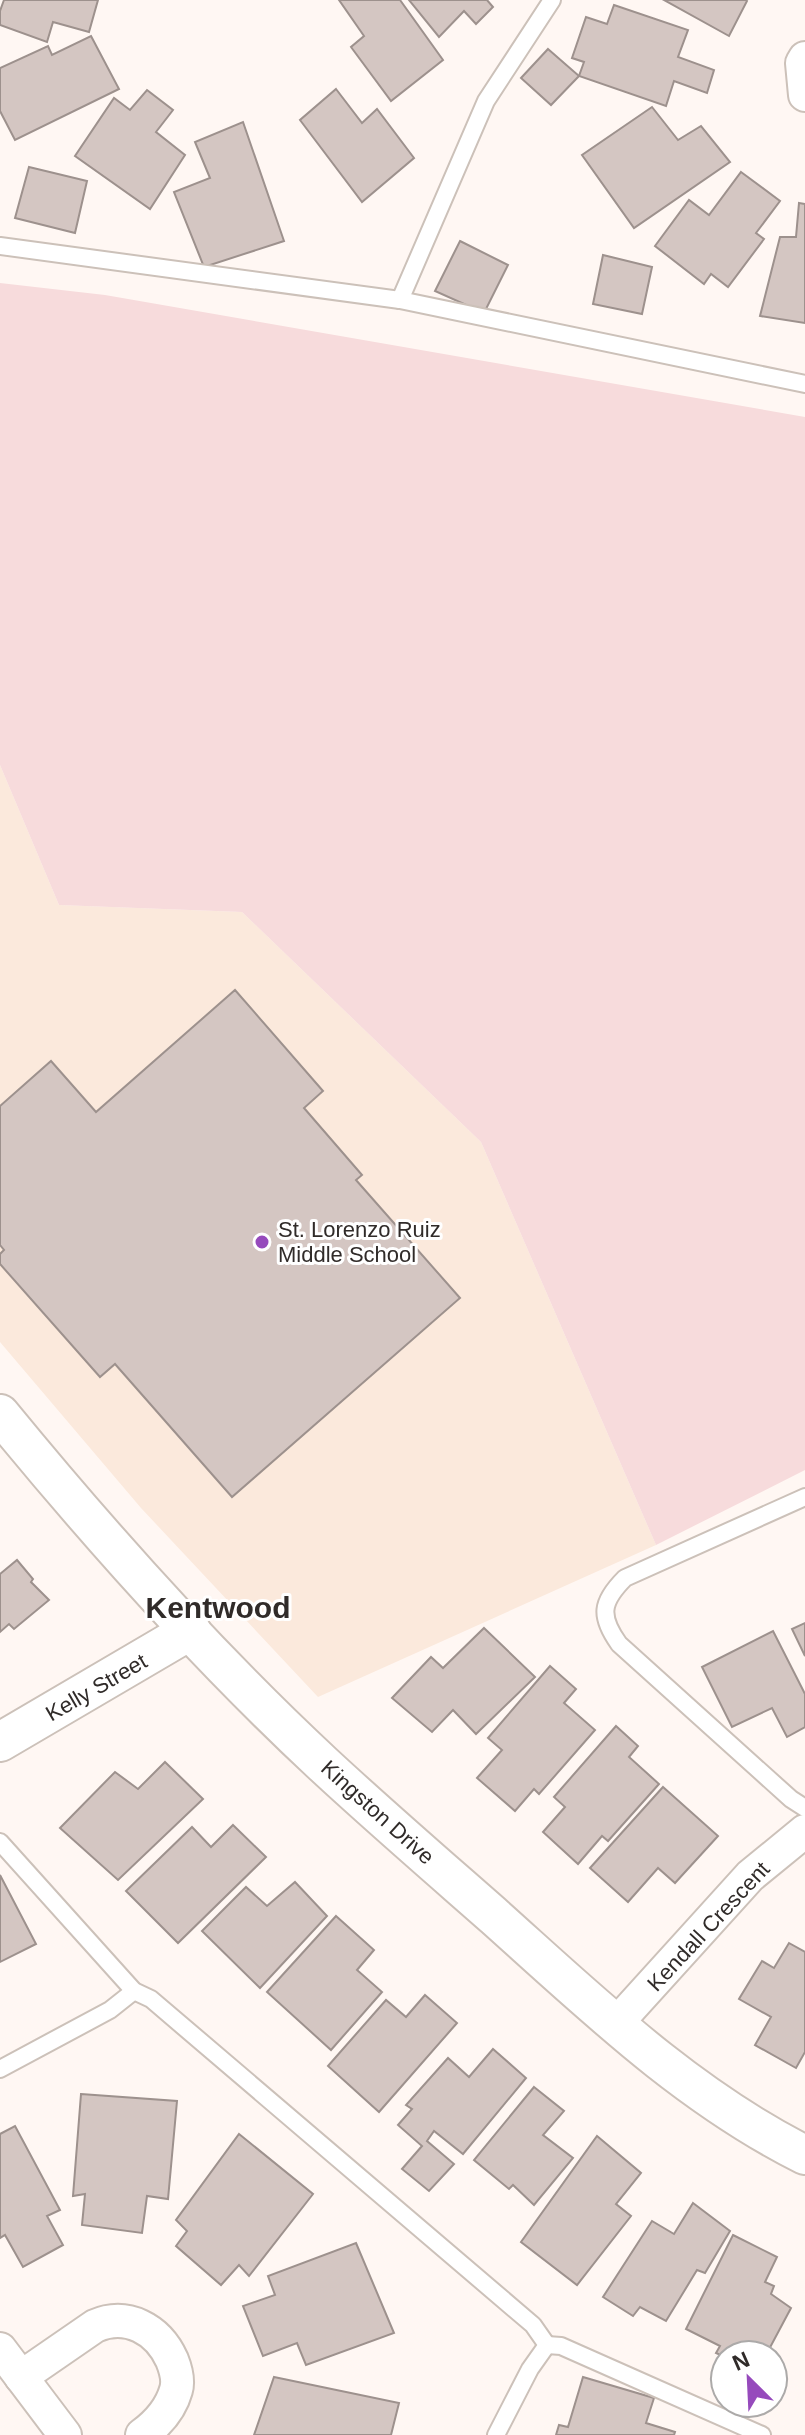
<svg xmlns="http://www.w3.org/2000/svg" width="805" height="2435" font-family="Arial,sans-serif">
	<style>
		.built { fill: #fbe9dc }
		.green { fill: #f7dbdc }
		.building { fill: #d4c6c2; stroke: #9d918d; stroke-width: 2 }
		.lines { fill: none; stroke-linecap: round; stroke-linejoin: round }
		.service-casing { stroke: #ccc1b9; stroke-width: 20 }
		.minor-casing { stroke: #ccc1b9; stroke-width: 36 }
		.tertiary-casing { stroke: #ccc1b9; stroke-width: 42 }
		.service { stroke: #fff; stroke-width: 16 }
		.minor { stroke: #fff; stroke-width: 32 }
		.tertiary { stroke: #fff; stroke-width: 38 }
		.poi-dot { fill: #964abc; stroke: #fff; stroke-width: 3 }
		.labels { text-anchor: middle; stroke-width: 6; stroke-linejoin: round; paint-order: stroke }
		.poi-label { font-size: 22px; fill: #302b29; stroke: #fff; text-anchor: start }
		.street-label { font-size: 22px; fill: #302b29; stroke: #fff }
		.district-label { font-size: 30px; font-weight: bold; fill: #302b29; stroke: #fff }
	</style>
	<rect width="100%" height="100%" fill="#fff7f3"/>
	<polygon class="built" points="0,765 59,905 242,912 481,1142 656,1545 318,1697 141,1508 0,1342"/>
	<polygon class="green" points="0,283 105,295 805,417 805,1470 656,1545 481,1142 242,912 59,905 0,765"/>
	<g class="building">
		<polygon points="4,0 98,0 89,32 53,22 47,42 0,25 0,11"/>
		<polygon points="339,0 400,0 443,60 391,101 351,47 364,36"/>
		<polygon points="409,0 487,0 493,7 476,24 464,11 439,37"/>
		<polygon points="664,0 746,0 747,1 729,36"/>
		<polygon points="614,5 688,30 678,57 714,70 707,93 674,81 666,106 579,76 584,62 572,58 586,17 607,24"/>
		<polygon points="91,36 119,89 15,140 0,111 0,68 48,46 52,55"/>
		<polygon points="548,49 579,76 551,105 521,78"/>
		<polygon points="336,89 362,123 377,109 414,158 362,202 300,120"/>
		<polygon points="147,90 173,110 156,132 185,155 150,209 75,156 114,98 130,110"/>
		<polygon points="652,107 678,140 701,126 730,162 634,228 582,155"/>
		<polygon points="243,122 284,241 204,267 174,192 210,178 195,142"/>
		<polygon points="29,167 87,181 75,233 15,218"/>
		<polygon points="741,172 780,201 756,233 764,239 728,287 711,274 704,284 655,246 689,200 709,215"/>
		<polygon points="799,203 805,204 805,323 760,316 780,237 796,237"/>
		<polygon points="460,241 508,265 484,313 435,291"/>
		<polygon points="603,255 652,267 642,314 593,304"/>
		<polygon points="235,990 323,1091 304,1108 362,1175 356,1180 460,1298 232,1497 115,1364 100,1377 0,1264 0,1254 4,1250 0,1245 0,1106 51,1061 96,1112"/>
		<polygon points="17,1560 33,1579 31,1582 49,1600 14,1629 9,1624 0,1632 0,1574"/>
		<polygon points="805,1623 805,1656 792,1629"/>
		<polygon points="484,1628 535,1677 476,1734 453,1710 432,1732 392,1698 431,1657 443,1668"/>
		<polygon points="773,1631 805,1694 805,1727 787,1737 772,1708 732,1727 702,1667"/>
		<polygon points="550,1666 576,1689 564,1703 595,1730 539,1794 534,1789 515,1811 477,1778 502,1750 488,1738"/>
		<polygon points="616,1726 638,1746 629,1757 659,1784 608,1841 602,1836 578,1864 543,1832 565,1807 554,1797"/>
		<polygon points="165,1762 203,1799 118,1880 60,1828 115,1772 138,1789"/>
		<polygon points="663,1787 718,1836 675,1883 658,1868 628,1902 590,1868"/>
		<polygon points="233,1825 266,1857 178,1943 126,1891 192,1827 211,1847"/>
		<polygon points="0,1875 36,1944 0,1962"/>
		<polygon points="295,1882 327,1916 260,1988 202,1931 246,1887 267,1906"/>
		<polygon points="336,1916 374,1950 357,1970 382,1992 331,2050 267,1992"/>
		<polygon points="789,1943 805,1952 805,2052 796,2068 755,2045 771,2017 739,1999 762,1961 774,1968"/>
		<polygon points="425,1995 457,2023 379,2112 328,2066 386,2000 406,2017"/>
		<polygon points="493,2049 526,2078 463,2154 434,2131 427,2141 454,2164 429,2191 402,2169 422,2146 398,2125 412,2109 406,2105 448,2058 469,2077"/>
		<polygon points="534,2087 564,2111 543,2135 573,2158 534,2205 513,2185 509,2189 474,2160"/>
		<polygon points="81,2094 177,2101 168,2199 147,2196 142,2233 82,2225 85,2194 73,2196"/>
		<polygon points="15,2126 60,2210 47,2216 63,2245 23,2267 5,2235 0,2238 0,2134"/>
		<polygon points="239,2134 313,2194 249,2276 239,2265 221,2285 176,2246 187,2231 176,2220"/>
		<polygon points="597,2136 641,2173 616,2204 631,2216 577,2285 521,2242"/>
		<polygon points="693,2203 730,2231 705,2273 697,2270 666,2321 640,2307 633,2316 603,2297 652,2221 674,2234"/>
		<polygon points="733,2235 777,2257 765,2282 774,2286 771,2294 791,2308 766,2355 725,2355 725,2357 716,2353 720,2346 686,2329"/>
		<polygon points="356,2243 394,2333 306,2365 297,2343 263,2356 243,2306 275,2295 268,2276"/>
		<polygon points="274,2377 399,2403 391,2435 254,2435"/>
		<polygon points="583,2377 654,2398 646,2423 675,2432 674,2435 556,2435 559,2425 568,2427"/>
	</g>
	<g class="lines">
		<defs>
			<g id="service">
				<polyline points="0,246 400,300 805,384"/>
				<polyline points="400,300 486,101 552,0"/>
				<path d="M 805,1497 L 625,1578 C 601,1602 599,1616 619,1644 L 791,1799 L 805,1808"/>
				<polyline points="0,1842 134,1991 151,1999 533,2325 547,2345 530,2369 496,2435"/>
				<polyline points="0,2069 110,2010 134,1991"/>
				<polyline points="547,2345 561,2346 762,2435"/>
			</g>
			<g id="minor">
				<polyline points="805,58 802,63 805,95"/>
				<polyline points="615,2025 750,1876 805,1831"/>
				<polyline points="0,2349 65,2435"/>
				<path d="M 21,2377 L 95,2326 C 127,2312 158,2329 172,2360 C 176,2370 179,2380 176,2390 C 171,2408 157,2424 142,2435"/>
			</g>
			<g id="tertiary">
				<path d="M 0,1414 C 100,1536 207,1656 323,1764 C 379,1816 437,1866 495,1917 C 592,2004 687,2096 805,2155"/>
				<polyline points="0,1742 191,1630"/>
			</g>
		</defs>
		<use href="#service" class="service-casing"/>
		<use href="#minor" class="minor-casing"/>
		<use href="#tertiary" class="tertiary-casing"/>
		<use href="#service" class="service"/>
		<use href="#minor" class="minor"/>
		<use href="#tertiary" class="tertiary"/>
	</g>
	<circle class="poi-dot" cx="262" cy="1242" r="8"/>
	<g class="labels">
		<g class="poi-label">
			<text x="278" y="1237">St. Lorenzo Ruiz<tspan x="278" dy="25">Middle School</tspan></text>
		</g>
		<g class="street-label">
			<text transform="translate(96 1687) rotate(-30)" y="8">Kelly Street</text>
			<text transform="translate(378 1812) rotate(42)" y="8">Kingston Drive</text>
			<text transform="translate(708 1926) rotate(-47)" y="8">Kendall Crescent</text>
		</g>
		<g class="district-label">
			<text x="218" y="1618">Kentwood</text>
		</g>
	</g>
	<g transform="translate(749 2379) rotate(336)"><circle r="38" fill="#ffffff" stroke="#acaaa9" stroke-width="2"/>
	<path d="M0-6L14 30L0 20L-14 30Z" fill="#964abc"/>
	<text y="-12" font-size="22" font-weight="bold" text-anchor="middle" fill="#302b29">N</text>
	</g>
</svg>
